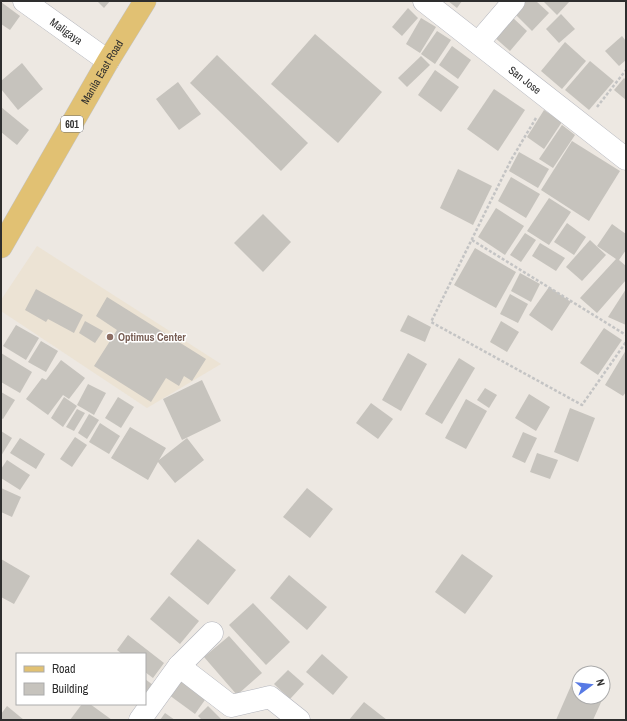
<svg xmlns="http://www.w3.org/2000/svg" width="627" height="721" font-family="'Archivo Narrow',sans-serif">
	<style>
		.education { fill: #ece3d4 }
		.building { fill: #c6c3bd }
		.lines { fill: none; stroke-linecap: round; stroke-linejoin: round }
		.minor-casing { stroke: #b2b4bc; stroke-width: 23 }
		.major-casing { stroke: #c4c4c4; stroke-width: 23 }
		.path { stroke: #c4c4c4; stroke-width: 2.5; stroke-dasharray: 3 2; stroke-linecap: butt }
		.minor { stroke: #fff; stroke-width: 22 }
		.major { stroke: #e1c173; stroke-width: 22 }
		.education-dot { fill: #8d6e63; stroke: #fff; stroke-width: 1.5 }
		.labels { text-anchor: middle; stroke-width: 3; stroke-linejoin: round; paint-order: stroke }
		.shield { fill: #fff; stroke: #6d6d6d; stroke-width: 1 }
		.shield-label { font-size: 10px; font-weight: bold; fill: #2e2e2e }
		.street-label { font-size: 11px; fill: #2e2e2e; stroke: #fff }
		.education-label { font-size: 11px; font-weight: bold; fill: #785e54; stroke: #fff; text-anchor: start }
	</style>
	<rect width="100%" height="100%" fill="#ede8e2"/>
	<polygon class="education" points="37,246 221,364 147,408 1,311 1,300"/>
	<g class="building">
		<polygon points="97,1 110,1 104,8"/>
		<polygon points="448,1 462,1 457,8"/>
		<polygon points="525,1 536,1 549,13 532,31 514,13"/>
		<polygon points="543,1 570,1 557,15"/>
		<polygon points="1,2 20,16 10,30 1,24"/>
		<polygon points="408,8 418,18 402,36 392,27"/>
		<polygon points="561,14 575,29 559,43 546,29"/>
		<polygon points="511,16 527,31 510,51 493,36"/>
		<polygon points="421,18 436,27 420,53 406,44"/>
		<polygon points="437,31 451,40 435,64 421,54"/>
		<polygon points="315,34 382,92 338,143 271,84"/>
		<polygon points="622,36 626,41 626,60 619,66 605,51"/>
		<polygon points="565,42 586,61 562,89 541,71"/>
		<polygon points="452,46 471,60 458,79 439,65"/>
		<polygon points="217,55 308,143 281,171 190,83"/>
		<polygon points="421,56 430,65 407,87 398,78"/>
		<polygon points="590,61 614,81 589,110 565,90"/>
		<polygon points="22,63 43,89 18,110 1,89 1,81"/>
		<polygon points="435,70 459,87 441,112 418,95"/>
		<polygon points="624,78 626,80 626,100 614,90"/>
		<polygon points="178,82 201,114 179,130 156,99"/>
		<polygon points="494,89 525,110 498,151 467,129"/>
		<polygon points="1,107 29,130 17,145 1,132"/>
		<polygon points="544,110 562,122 544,149 527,137"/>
		<polygon points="562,125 575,135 553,168 539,159"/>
		<polygon points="572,141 620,171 589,221 541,190"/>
		<polygon points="519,152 549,169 538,188 509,171"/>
		<polygon points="458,169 492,186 473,225 440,208"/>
		<polygon points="511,177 540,194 526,218 498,201"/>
		<polygon points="549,198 571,212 549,245 527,231"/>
		<polygon points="496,208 524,226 505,255 478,237"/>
		<polygon points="263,214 291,242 263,272 234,243"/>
		<polygon points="567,223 586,237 574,255 554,242"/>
		<polygon points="612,224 626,234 626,250 619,260 626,266 626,280 597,313 580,298 616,259 597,246"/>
		<polygon points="525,233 536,240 521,262 510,255"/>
		<polygon points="590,240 606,255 582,281 566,267"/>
		<polygon points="540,243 565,258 556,271 532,256"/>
		<polygon points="475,248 516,272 496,308 454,285"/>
		<polygon points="520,273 540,284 531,302 511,291"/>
		<polygon points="549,287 571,302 552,331 529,315"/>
		<polygon points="36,289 83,315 74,333 48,319 46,322 25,310"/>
		<polygon points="626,289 626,325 608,317"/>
		<polygon points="510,294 528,304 518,323 500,314"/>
		<polygon points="107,297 206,359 192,381 184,376 179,386 166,378 151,402 94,366 117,330 96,316"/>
		<polygon points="408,315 431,327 425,342 400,331"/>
		<polygon points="85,321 103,331 95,343 79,333"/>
		<polygon points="501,321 519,332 507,352 490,342"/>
		<polygon points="16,325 39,338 26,360 3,346"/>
		<polygon points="604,328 622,340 598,375 580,363"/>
		<polygon points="41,341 58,351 46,372 28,362"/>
		<polygon points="626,350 626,392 623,396 605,385"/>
		<polygon points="1,353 32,372 20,393 1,382"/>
		<polygon points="408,353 427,364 401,411 382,400"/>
		<polygon points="459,358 475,368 442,424 425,414"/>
		<polygon points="61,360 85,378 69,399 63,395 48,415 26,399 42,378 46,380"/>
		<polygon points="202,380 221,421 182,440 163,399"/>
		<polygon points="88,384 106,393 94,415 77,405"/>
		<polygon points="485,388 497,395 489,408 477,400"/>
		<polygon points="1,392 15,400 3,419 1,418"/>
		<polygon points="529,394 550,407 536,431 515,418"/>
		<polygon points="64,397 77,406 63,427 51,418"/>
		<polygon points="118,397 134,407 121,428 105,418"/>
		<polygon points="466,399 487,411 466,449 445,438"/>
		<polygon points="371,403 393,419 378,439 356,423"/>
		<polygon points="570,408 595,418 578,462 554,452"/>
		<polygon points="77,409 85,413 74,431 66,427"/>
		<polygon points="89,414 99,420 87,439 78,433"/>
		<polygon points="100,423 120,436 109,454 89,442"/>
		<polygon points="130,427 166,448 159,460 187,438 204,460 175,483 158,462 148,480 111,458"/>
		<polygon points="1,431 12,438 1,456"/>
		<polygon points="523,432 537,438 525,463 512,457"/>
		<polygon points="75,437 87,445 72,467 60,459"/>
		<polygon points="20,438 45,454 36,469 10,453"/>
		<polygon points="537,453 558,460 550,479 530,472"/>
		<polygon points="7,460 30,475 20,490 1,478 1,469"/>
		<polygon points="1,488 21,497 12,517 1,512"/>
		<polygon points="307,488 333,509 310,538 283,517"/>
		<polygon points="198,539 236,570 208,605 170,574"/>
		<polygon points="462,554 493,576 465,614 435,592"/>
		<polygon points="1,559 30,576 14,604 1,597"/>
		<polygon points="289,575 327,607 307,630 270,598"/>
		<polygon points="169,596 199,621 180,644 150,619"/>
		<polygon points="253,603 290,642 266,665 229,625"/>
		<polygon points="128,635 164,663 153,678 145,672 145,654 122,654 117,650"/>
		<polygon points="229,636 262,673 237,695 204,657"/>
		<polygon points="322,654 348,677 333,695 306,672"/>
		<polygon points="288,670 304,684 290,699 274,684"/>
		<polygon points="577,672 579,673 579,697 603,697 603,684 608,687 593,720 556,720"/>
		<polygon points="181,678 207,697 195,714 169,695"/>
		<polygon points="145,679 153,685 145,696"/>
		<polygon points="364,702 387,720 349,720"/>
		<polygon points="82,704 90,704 112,720 70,720"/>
		<polygon points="7,706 24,720 1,720 1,714"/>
		<polygon points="208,706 222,720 202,720 198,716"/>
		<polygon points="165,713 175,720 160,720"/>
	</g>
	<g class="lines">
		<defs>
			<g id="minor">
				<path id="s1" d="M 24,1 L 108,61"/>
				<path id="s2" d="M 424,1 L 626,159"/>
				<polyline points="478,43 514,1"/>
				<polyline points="179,666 231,706 270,697 299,720"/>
				<polyline points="140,720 179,666 212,633"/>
			</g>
			<g id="major">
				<path id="s3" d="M 1,247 L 108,61 L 145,1"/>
			</g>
		</defs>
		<use href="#minor" class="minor-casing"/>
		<use href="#major" class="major-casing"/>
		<g class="path">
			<polyline points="597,107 626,70"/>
			<polyline points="536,118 511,160 431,322 582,405 626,342"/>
			<polyline points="472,240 626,335"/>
		</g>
		<use href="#minor" class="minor"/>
		<use href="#major" class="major"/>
	</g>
	<circle class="education-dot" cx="110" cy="337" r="4"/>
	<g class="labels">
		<rect class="shield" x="61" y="116" width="22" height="16" rx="3"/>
		<g class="shield-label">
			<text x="72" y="128">601</text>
		</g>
		<g class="street-label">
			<text dy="4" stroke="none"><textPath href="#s1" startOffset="52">Maligaya</textPath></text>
			<text dy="4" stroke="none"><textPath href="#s3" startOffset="202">Manila East Road</textPath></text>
			<text dy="4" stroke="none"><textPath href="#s2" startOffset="128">San Jose</textPath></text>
		</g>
		<g class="education-label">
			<text x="118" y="341">Optimus Center</text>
		</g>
	</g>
	<rect width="627" height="721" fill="none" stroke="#2e2e2e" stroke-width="4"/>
	<rect x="16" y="653" width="130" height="52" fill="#ffffff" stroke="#ababab"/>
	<rect x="24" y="666" width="20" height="6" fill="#e1c173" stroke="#ababab"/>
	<text x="52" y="673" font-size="12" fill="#2e2e2e">Road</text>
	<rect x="24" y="683" width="20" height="12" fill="#c6c3bd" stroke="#ababab"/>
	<text x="52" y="693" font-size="12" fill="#2e2e2e">Building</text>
	<g transform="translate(591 685) rotate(75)"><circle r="19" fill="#ffffff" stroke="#ababab"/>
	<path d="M0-3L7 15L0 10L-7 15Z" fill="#577ae5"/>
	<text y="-6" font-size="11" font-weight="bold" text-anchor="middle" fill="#2e2e2e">N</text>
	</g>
</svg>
